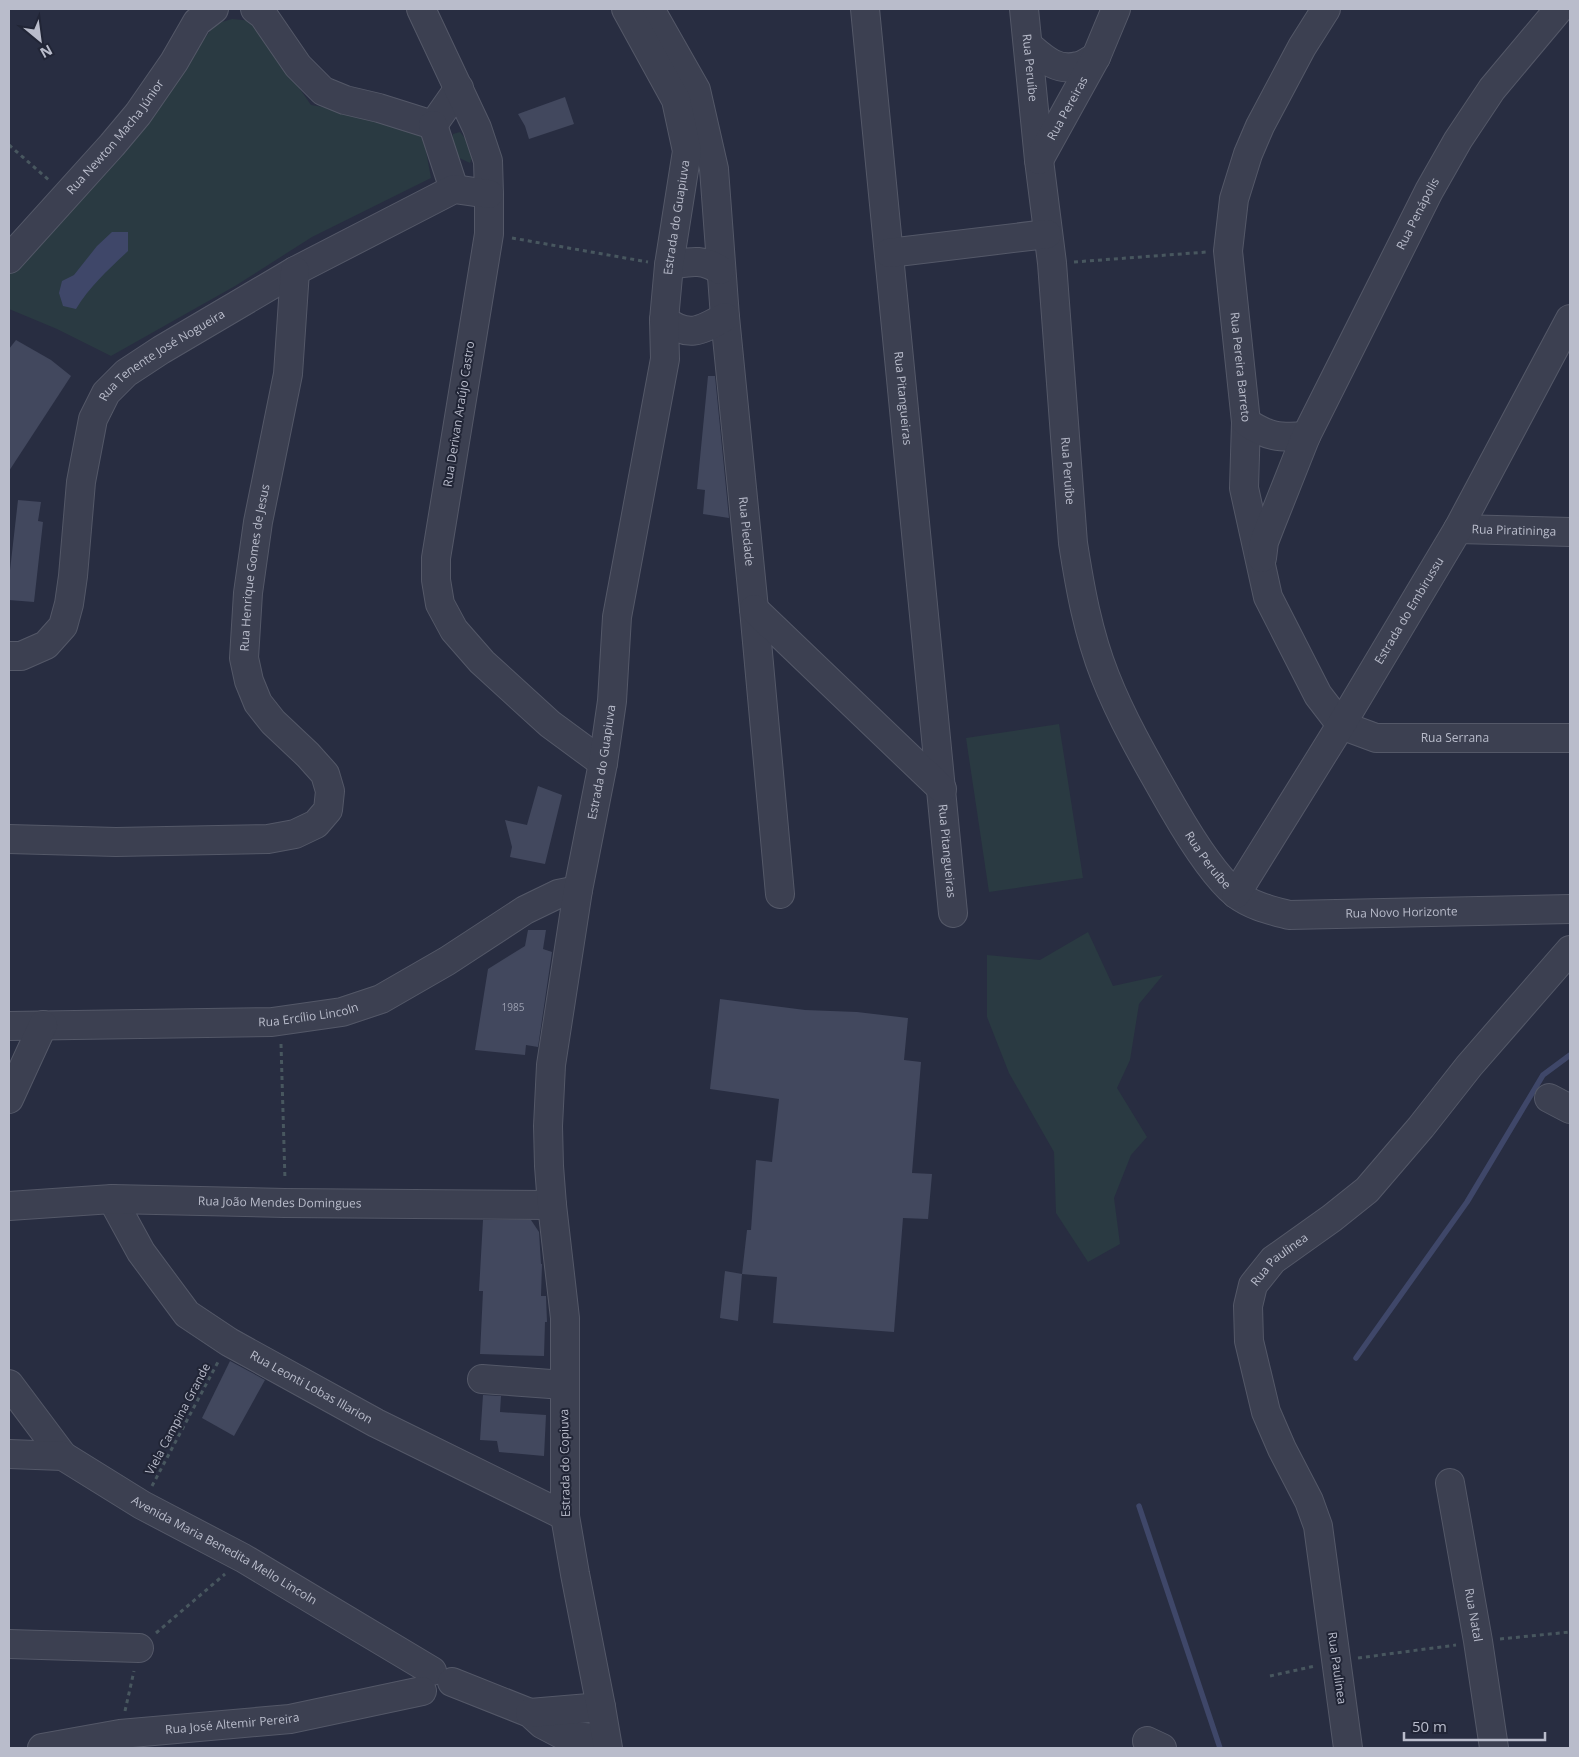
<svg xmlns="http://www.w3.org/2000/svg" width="1579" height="1757" font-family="'Open Sans',sans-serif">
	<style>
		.green { fill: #2a3a42 }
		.water { fill: #3f4769 }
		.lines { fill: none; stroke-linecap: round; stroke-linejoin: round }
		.stream { stroke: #3f4769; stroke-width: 5.5 }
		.building { fill: #42485e }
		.minor-casing { stroke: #545868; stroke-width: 30 }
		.path { stroke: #48575f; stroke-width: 3; stroke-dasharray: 4 4; stroke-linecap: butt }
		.minor { stroke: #3c4051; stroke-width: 28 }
		.labels { text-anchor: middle; stroke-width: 4; stroke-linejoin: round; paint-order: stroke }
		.number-label { font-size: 10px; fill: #9b9fb0 }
		.street-label { font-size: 12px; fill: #b9bccb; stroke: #212536 }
	</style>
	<rect width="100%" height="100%" fill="#282d41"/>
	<g class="green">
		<polygon points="232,19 253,21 311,105 421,124 431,178 312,237 235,286 111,356 57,329 9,309 9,272 161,100 215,24"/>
		<polygon points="460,132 475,151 470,163 451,154 453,134"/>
		<polygon points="1059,724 1083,878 989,892 966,738"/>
		<polygon points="1088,932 1113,986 1163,975 1139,1004 1130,1060 1117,1088 1147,1137 1131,1155 1114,1198 1120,1244 1088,1262 1056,1213 1054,1152 1009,1073 987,1017 987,955 1040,960"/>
	</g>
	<path class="water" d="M 112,232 L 128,232 L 128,251 C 109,269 90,286 76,309 L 63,306 L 59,293 L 62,281 L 74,275 L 97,246 Z"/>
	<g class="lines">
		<g class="stream">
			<polyline points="1356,1358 1467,1202 1543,1075 1570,1055"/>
			<polyline points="1139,1506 1220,1748"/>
		</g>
	</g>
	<g class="building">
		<polygon points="565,97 574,124 529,139 525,126 518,114"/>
		<polygon points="16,340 51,360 71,376 9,471 9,349"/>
		<polygon points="708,376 715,376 729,518 703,514 705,490 697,489"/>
		<polygon points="18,500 41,502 38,521 43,522 34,602 9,600 9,579"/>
		<polygon points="538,786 562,795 545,864 510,857 512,847 505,820 527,825"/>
		<polygon points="528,930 546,930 543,949 552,952 538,1047 526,1045 525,1055 475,1050 488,969 525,946"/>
		<polygon points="720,999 805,1010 857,1012 908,1018 904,1060 921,1062 912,1173 932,1174 928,1219 903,1218 894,1332 773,1323 777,1277 742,1274 747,1230 751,1230 756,1160 772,1162 779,1099 710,1089"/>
		<polygon points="483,1220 531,1220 539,1232 541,1264 542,1264 541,1296 546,1296 547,1322 545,1322 544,1356 480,1354 483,1291 479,1291"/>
		<polygon points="725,1271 742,1274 738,1321 720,1318"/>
		<polygon points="230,1361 265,1380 234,1436 202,1418"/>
		<polygon points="483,1395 501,1396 500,1412 546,1415 544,1456 499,1452 497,1441 480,1440"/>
	</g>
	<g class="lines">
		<defs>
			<g id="minor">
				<polyline points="255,9 263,15 298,66 323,91 345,100 379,108 433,125 459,88"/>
				<polyline points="421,9 477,128 488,161 489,194 489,234 436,558 436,580 440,604 454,630 482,662 550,724 603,763"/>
				<path id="s1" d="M 650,9 L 696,90 L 714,169 L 725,317 L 754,609 L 780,894"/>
				<path id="s2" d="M 865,9 L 953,913"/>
				<path id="s3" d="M 1024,9 L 1039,160 L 1052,263 L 1073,543 C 1080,588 1088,633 1105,676 C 1123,722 1149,766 1173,808 C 1188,834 1213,875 1236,894 C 1252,906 1270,910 1289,915 L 1570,909"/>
				<path id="s4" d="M 1326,9 L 1302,47 L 1260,126 L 1248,154 L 1234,199 L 1228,251 L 1246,422 L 1244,488 L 1268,597 L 1318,695 L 1341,725 L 1376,738 L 1570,738"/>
				<path d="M 1029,46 C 1043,58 1057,72 1078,66 C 1084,65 1090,60 1096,57"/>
				<polyline points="433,125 454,189"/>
				<path id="s5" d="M 1039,160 L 1096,57 L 1116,9"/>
				<polyline points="889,253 1047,234"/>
				<path id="s6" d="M 9,259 L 112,145 L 138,114 L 174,62 L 197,22 L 214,9"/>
				<path d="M 669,265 C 690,262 701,258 720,270"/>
				<path d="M 664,320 C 689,338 700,331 725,317"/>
				<path d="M 1246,422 C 1268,437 1279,438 1306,436"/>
				<path id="s7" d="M 1458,529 L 1570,532"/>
				<path id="s8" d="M 1262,558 L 1264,542 L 1271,524 L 1306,436 L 1429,191 L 1458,140 L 1492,89 L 1559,9"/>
				<polyline points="754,609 942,789"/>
				<path id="s9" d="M 9,656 L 21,656 L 46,645 L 63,626 L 69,604 L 73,576 L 81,482 L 93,419 L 106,393 L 126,373 L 161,350 L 295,271 L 454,189 L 489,194"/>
				<path id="s10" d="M 9,839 L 116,842 L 268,839 L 295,834 L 316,824 L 328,810 L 330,791 L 325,774 L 308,755 L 273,722 L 258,703 L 249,681 L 244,658 L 248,593 L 258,522 L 288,374 L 295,271"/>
				<path id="s11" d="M 1236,894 L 1341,725 L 1458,529 L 1570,319"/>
				<path id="s12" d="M 9,1026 L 272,1022 L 342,1012 L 381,999 L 447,961 L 525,910 L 558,894 L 578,890"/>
				<polyline points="1549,1098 1570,1109"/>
				<polyline points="9,1099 43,1025"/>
				<path id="s13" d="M 112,1199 L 141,1252 L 187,1314 L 229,1342 L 376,1423 L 565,1516"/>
				<path id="s14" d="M 9,1206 L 112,1199 L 285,1203 L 552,1205"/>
				<polyline points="482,1379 564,1385"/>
				<polyline points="9,1384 63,1456"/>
				<path id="s15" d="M 9,1454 L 63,1456 L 142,1505 L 243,1558 L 432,1671"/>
				<path id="s16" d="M 1450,1483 L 1478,1641 L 1494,1748"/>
				<polyline points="9,1644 139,1648"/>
				<polyline points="452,1682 530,1713 542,1724 561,1734 606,1740"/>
				<polyline points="530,1713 601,1707"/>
				<polyline points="1147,1741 1162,1748"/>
				<path id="s17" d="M 42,1748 L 120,1734 L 290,1719 L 422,1691"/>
				<path id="s18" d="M 608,1748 L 601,1707 L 575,1574 L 565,1516 L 565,1318 L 552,1205 L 549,1166 L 548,1126 L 551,1065 L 578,890 L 603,763 L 612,701 L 617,617 L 665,359 L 664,320 L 669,265 L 687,151 L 676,100 L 626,9"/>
				<path id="s19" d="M 1348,1748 L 1318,1526 L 1309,1501 L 1282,1449 L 1266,1412 L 1249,1341 L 1248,1306 L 1253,1285 L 1273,1260 L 1332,1218 L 1367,1190 L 1421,1127 L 1469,1066 L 1570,950"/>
			</g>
		</defs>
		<use href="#minor" class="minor-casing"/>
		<g class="path">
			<polyline points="9,145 50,181"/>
			<polyline points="512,238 648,262"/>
			<polyline points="1074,262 1207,252"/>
			<polyline points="281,1044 285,1180"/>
			<polyline points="152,1486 218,1362"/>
			<polyline points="156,1633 225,1574"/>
			<polyline points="1500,1639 1570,1632"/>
			<polyline points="1358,1658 1456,1645"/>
			<polyline points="1270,1676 1315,1666"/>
			<polyline points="125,1711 134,1671"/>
		</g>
		<use href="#minor" class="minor"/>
	</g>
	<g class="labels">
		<g class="number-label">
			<text x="513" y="1011">1985</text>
		</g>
		<g class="street-label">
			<text dy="4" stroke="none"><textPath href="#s3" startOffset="59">Rua Peruíbe</textPath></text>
			<text dy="4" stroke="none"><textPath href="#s5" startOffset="59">Rua Pereiras</textPath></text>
			<text dy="4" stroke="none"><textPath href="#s6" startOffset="162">Rua Newton Macha Júnior</textPath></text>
			<text dy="4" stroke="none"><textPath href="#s8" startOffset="379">Rua Penápolis</textPath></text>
			<text dy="4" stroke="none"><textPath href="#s18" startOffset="1546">Estrada do Guapiuva</textPath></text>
			<text dy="4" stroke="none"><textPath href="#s9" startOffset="371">Rua Tenente José Nogueira</textPath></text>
			<text dy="4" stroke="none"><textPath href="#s4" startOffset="381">Rua Pereira Barreto</textPath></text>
			<text dy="4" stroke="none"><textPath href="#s2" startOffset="391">Rua Pitangueiras</textPath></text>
			<text transform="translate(459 414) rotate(-81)" y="4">Rua Derivan Araújo Castro</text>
			<text dy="4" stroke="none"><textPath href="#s3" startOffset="464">Rua Peruíbe</textPath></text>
			<text dy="4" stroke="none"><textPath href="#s1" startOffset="538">Rua Piedade</textPath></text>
			<text dy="4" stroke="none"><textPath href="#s7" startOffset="56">Rua Piratininga</textPath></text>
			<text dy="4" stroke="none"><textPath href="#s10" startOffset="601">Rua Henrique Gomes de Jesus</textPath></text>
			<text dy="4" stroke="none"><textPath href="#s11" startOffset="332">Estrada do Embirussu</textPath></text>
			<text dy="4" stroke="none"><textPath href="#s4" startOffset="878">Rua Serrana</textPath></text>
			<text dy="4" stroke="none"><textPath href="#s18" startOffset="995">Estrada do Guapiuva</textPath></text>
			<text dy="4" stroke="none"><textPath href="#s2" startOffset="846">Rua Pitangueiras</textPath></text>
			<text dy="4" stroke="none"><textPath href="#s3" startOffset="885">Rua Peruíbe</textPath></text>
			<text dy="4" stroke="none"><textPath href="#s3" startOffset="1099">Rua Novo Horizonte</textPath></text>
			<text dy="4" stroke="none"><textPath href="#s12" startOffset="300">Rua Ercílio Lincoln</textPath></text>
			<text dy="4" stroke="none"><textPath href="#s14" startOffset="271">Rua João Mendes Domingues</textPath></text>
			<text dy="4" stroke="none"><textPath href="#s19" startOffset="516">Rua Paulinea</textPath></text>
			<text dy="4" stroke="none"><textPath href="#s13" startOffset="282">Rua Leonti Lobas Illarion</textPath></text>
			<text transform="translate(178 1419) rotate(-62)" y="4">Viela Campina Grande</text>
			<text transform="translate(565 1463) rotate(-91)" y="4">Estrada do Copiuva</text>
			<text dy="4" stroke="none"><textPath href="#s15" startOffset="241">Avenida Maria Benedita Mello Lincoln</textPath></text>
			<text dy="4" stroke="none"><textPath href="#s16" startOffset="134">Rua Natal</textPath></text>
			<text transform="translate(1337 1668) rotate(82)" y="4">Rua Paulinea</text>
			<text dy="4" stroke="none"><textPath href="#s17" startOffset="192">Rua José Altemir Pereira</textPath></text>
		</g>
	</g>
	<rect width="1579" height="1757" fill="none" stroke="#b9bccb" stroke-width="20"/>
	<g transform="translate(40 40) rotate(151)" stroke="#212536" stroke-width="4" paint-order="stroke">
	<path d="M0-4L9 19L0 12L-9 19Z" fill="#b9bccb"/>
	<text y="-8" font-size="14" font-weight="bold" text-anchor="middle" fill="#b9bccb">N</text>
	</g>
	<path d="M1404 1732v8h141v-8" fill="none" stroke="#b9bccb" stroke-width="2.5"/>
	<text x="1412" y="1732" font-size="15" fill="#b9bccb" stroke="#212536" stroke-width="4" paint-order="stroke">50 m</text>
</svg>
